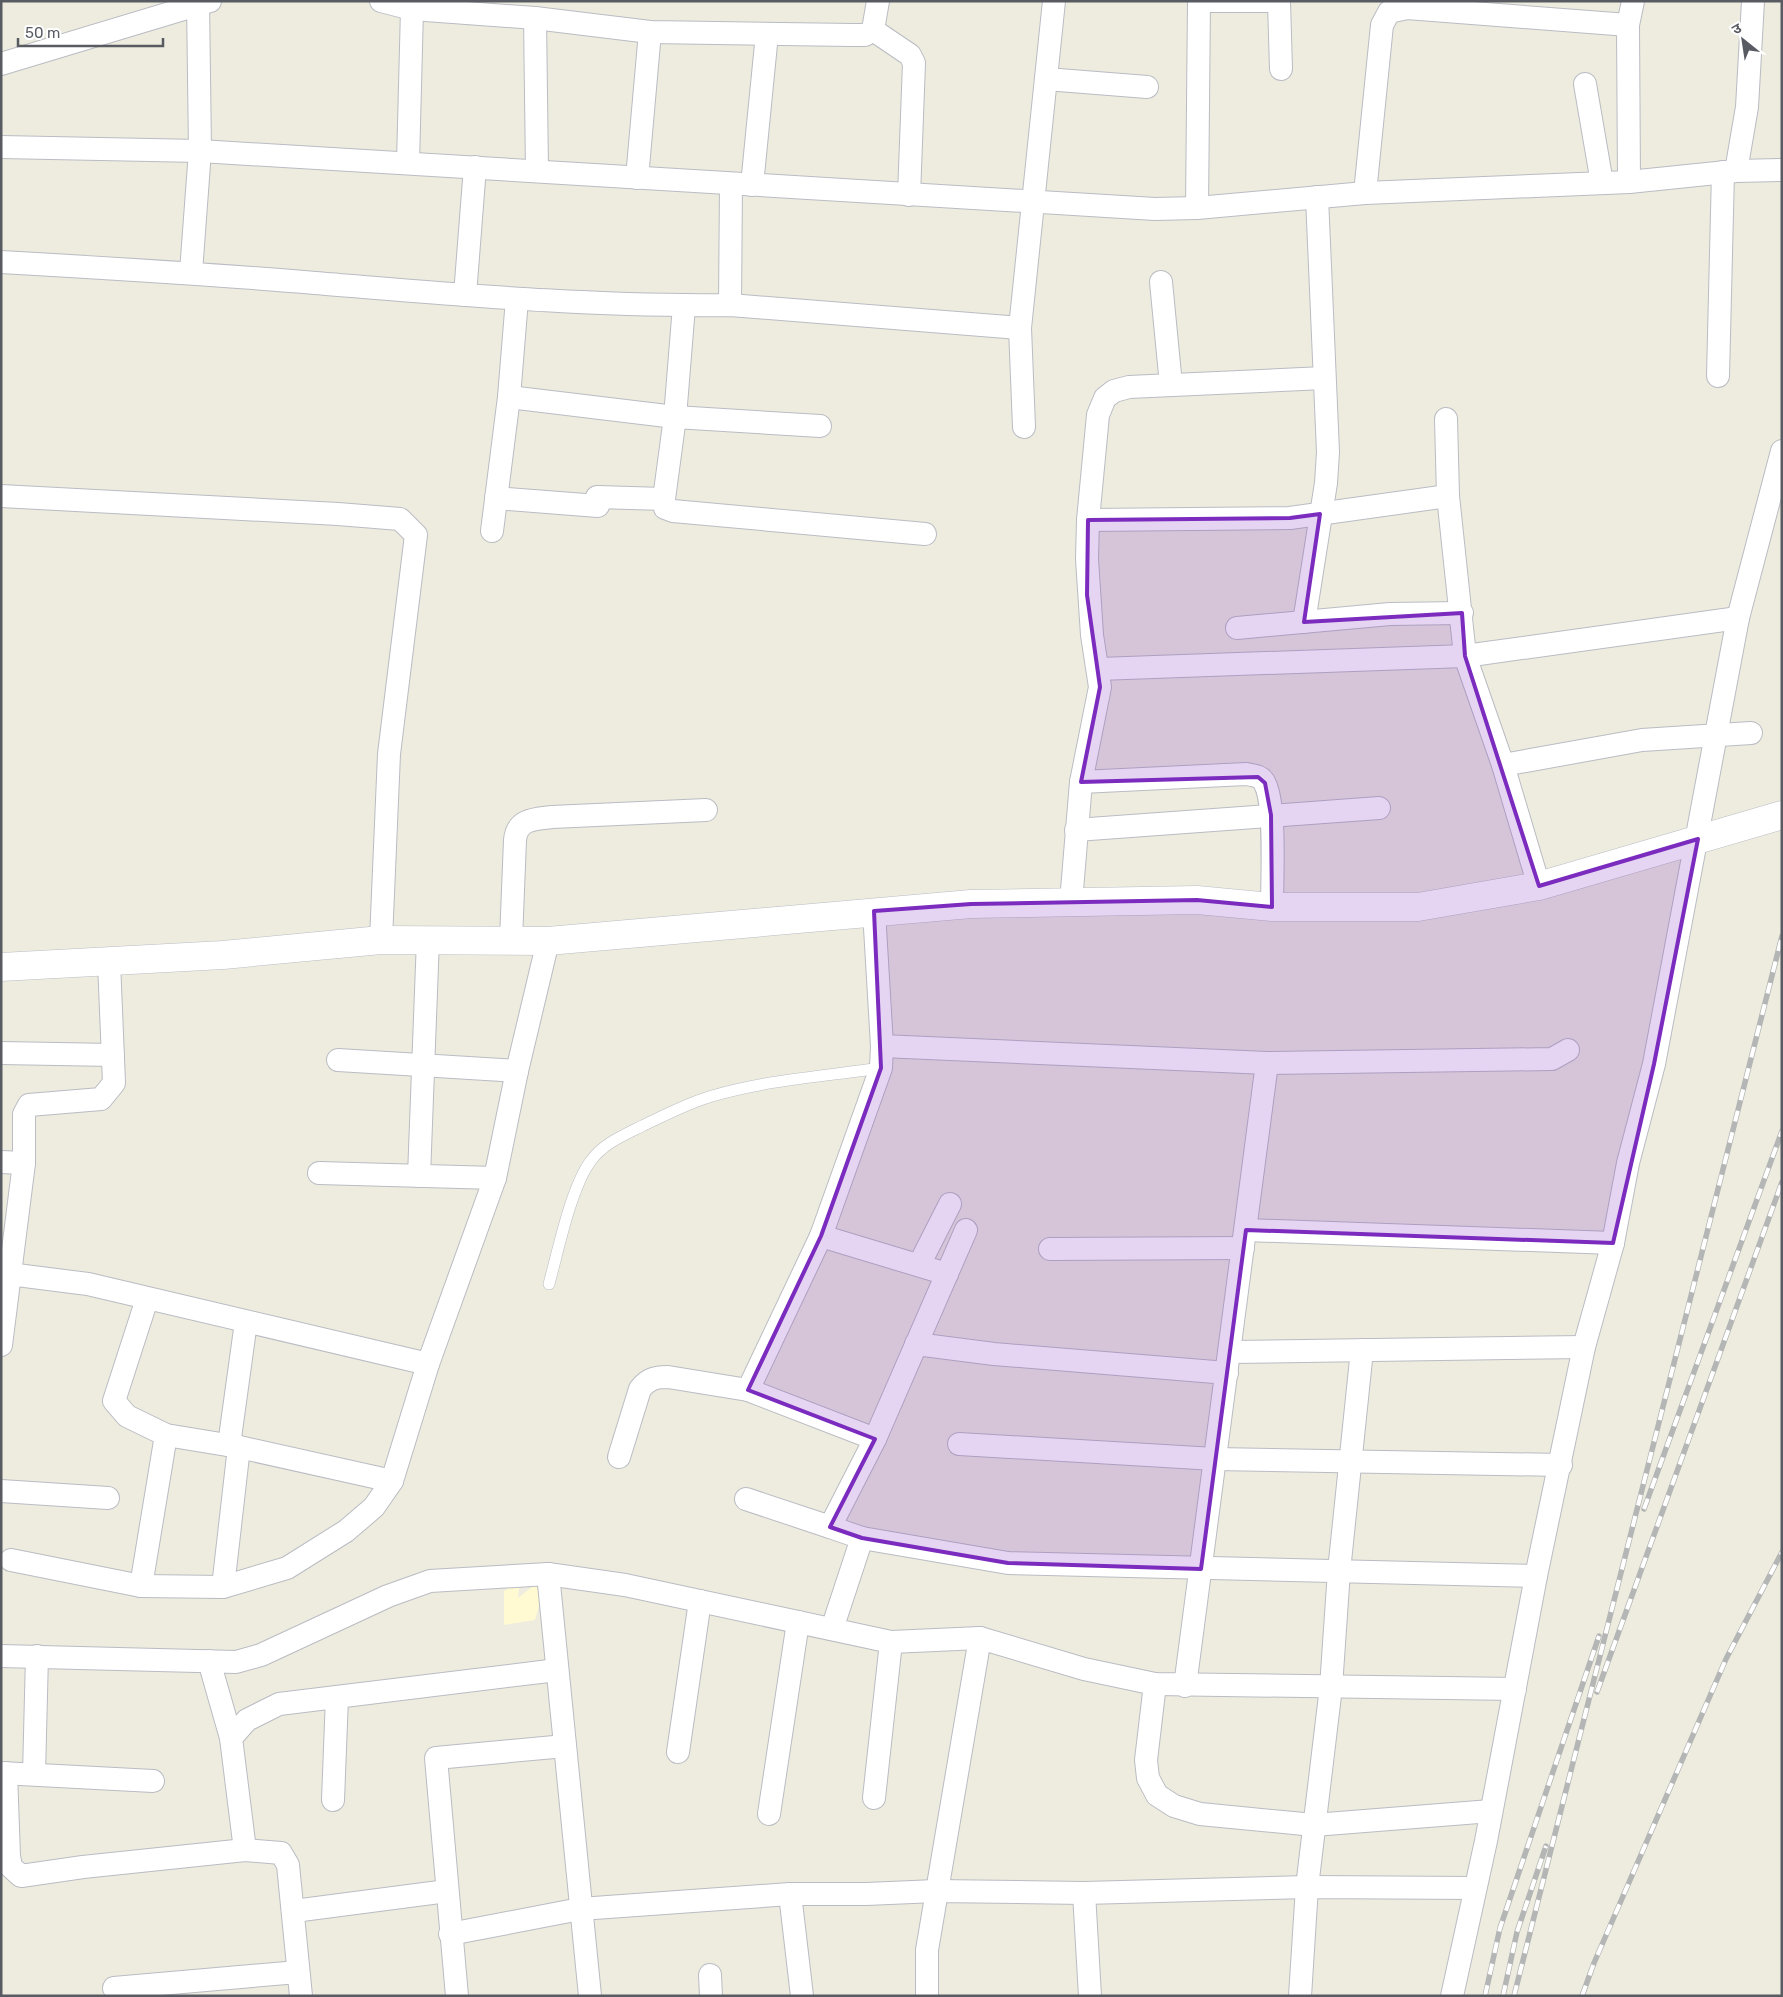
<svg xmlns="http://www.w3.org/2000/svg" width="1783" height="1997" font-family="Rubik,'Noto Sans Devanagari',sans-serif">
	<style>
		.commercial { fill: #fffad2 }
		.lines { fill: none; stroke-linecap: round; stroke-linejoin: round }
		.service-casing { stroke: #babcc3; stroke-width: 12 }
		.minor-casing { stroke: #babcc3; stroke-width: 24 }
		.tertiary-casing { stroke: #babcc3; stroke-width: 29 }
		.service { stroke: #fff; stroke-width: 11 }
		.minor { stroke: #fff; stroke-width: 22 }
		.tertiary { stroke: #fff; stroke-width: 28 }
		.rail-casing { stroke: #b4b5b5; stroke-width: 5.5 }
		.rail { stroke: #fff; stroke-width: 4; stroke-dasharray: 11; stroke-linecap: butt }
		.marked { fill: #7b2cbf; fill-opacity: 0.2; stroke: #7b2cbf; stroke-width: 4; stroke-linejoin: round }
	</style>
	<rect width="100%" height="100%" fill="#edecdf"/>
	<polygon class="commercial" points="548,1574 535,1620 504,1625 504,1591 520,1581 518,1598"/>
	<g class="lines">
		<defs>
			<path id="service" d="M 549,1284 C 558,1251 571,1188 590,1162 C 602,1144 624,1135 642,1126 C 665,1115 688,1103 712,1096 C 766,1080 826,1076 881,1068"/>
			<g id="minor">
				<polyline points="381,1 412,9 535,18 650,32 853,35 865,35 873,30 878,1"/>
				<polyline points="1199,1 1279,1"/>
				<polyline points="1279,2 1281,69"/>
				<polyline points="535,18 537,171"/>
				<polyline points="1628,25 1633,1"/>
				<polyline points="873,30 910,55 914,63 909,195"/>
				<polyline points="1,64 210,1"/>
				<polyline points="1046,79 1147,87"/>
				<polyline points="1585,84 1602,183"/>
				<polyline points="1,147 200,151 1155,209 1197,208 1365,193 1629,182 1736,171 1782,170"/>
				<polyline points="408,163 412,9"/>
				<polyline points="1736,171 1747,107 1753,1"/>
				<polyline points="637,178 650,32"/>
				<polyline points="752,185 767,34"/>
				<polyline points="1365,193 1382,25 1389,12 1407,8 1628,25 1629,182"/>
				<polyline points="1197,208 1199,1"/>
				<path d="M 1,262 C 106,268 210,274 315,283 C 453,294 591,307 730,305 L 1020,328"/>
				<polyline points="191,272 200,151 198,1"/>
				<polyline points="1161,282 1171,385"/>
				<polyline points="465,295 475,167"/>
				<polyline points="730,305 731,184"/>
				<polyline points="684,306 675,417 664,499 665,508 673,511 925,534"/>
				<polyline points="1718,376 1723,172"/>
				<polyline points="509,397 675,417 820,426"/>
				<polyline points="1446,419 1448,496 1465,656 1503,765 1539,886"/>
				<polyline points="1024,427 1020,328 1054,1"/>
				<polyline points="1,496 338,514 400,519 416,535 389,754 381,940"/>
				<polyline points="597,497 664,499"/>
				<polyline points="496,498 598,506"/>
				<polyline points="1088,520 1290,518 1448,496"/>
				<polyline points="492,531 509,397 517,299"/>
				<polyline points="1304,622 1326,483 1328,452 1317,197"/>
				<polyline points="1237,628 1390,614 1462,613"/>
				<polyline points="1099,669 1465,656 1738,618"/>
				<polyline points="1503,765 1642,740 1751,733"/>
				<path d="M 1081,782 L 1246,774 C 1253,775 1262,776 1265,784 C 1276,805 1272,880 1272,907"/>
				<polyline points="1076,830 1379,808"/>
				<polyline points="1071,902 1081,782 1100,687 1092,635 1087,559 1088,520 1098,415 1105,398 1114,391 1129,387 1324,378"/>
				<polyline points="874,911 882,1046 1267,1063 1552,1059 1568,1050"/>
				<path d="M 511,940 L 515,840 C 517,819 534,819 552,817 L 706,810"/>
				<polyline points="1,1053 113,1055"/>
				<polyline points="338,1060 517,1071"/>
				<polyline points="1,1162 24,1163"/>
				<polyline points="319,1173 495,1178"/>
				<polyline points="419,1176 428,939"/>
				<polyline points="966,1230 875,1439 830,1527 862,1538 1008,1563 1536,1576"/>
				<polyline points="1246,1230 1613,1243"/>
				<polyline points="821,1236 947,1274"/>
				<polyline points="1050,1249 1243,1248"/>
				<polyline points="919,1265 950,1204"/>
				<polyline points="1,1273 88,1284 428,1364 495,1178 517,1071 548,941"/>
				<polyline points="147,1299 114,1401 127,1416 166,1435 239,1447 392,1481"/>
				<polyline points="916,1344 994,1354 1227,1373"/>
				<polyline points="1,1345 24,1163 24,1114 29,1105 101,1099 114,1083 109,962"/>
				<polyline points="1230,1352 1584,1347"/>
				<polyline points="875,1439 748,1390 821,1236 881,1068 882,1046"/>
				<polyline points="959,1444 1215,1459 1561,1465"/>
				<polyline points="229,1445 246,1322"/>
				<path d="M 619,1457 L 640,1389 C 648,1379 655,1377 668,1377 L 748,1390"/>
				<polyline points="1,1491 108,1498"/>
				<polyline points="746,1499 830,1527"/>
				<polyline points="11,1560 141,1586 166,1435"/>
				<polyline points="548,1574 590,1996"/>
				<polyline points="141,1586 223,1587 287,1568 346,1531 374,1507 392,1481 428,1364"/>
				<polyline points="223,1587 239,1447"/>
				<polyline points="832,1629 862,1538"/>
				<polyline points="891,1642 980,1638 1084,1669 1155,1684 1515,1689"/>
				<polyline points="1,1656 236,1662 261,1655 388,1596 430,1581 548,1574 625,1585 891,1642 874,1798"/>
				<polyline points="209,1661 231,1738 245,1850"/>
				<polyline points="1155,1684 1146,1760 1148,1778 1157,1795 1174,1806 1200,1814 1314,1825 1491,1811"/>
				<polyline points="1185,1686 1267,1063"/>
				<polyline points="231,1738 247,1720 279,1704 557,1670"/>
				<polyline points="678,1752 700,1601"/>
				<polyline points="1,1773 153,1781"/>
				<polyline points="6,1773 9,1856 11,1867 21,1876 83,1867 245,1850 281,1853 288,1865 301,1996"/>
				<polyline points="34,1774 37,1656"/>
				<polyline points="333,1800 337,1697"/>
				<polyline points="769,1814 798,1622"/>
				<polyline points="790,1894 802,1996"/>
				<polyline points="294,1911 447,1891"/>
				<polyline points="450,1934 580,1909 790,1894 866,1894 936,1891 1084,1893"/>
				<polyline points="710,1975 711,1996"/>
				<polyline points="114,1988 298,1972"/>
				<polyline points="457,1996 436,1758 565,1746"/>
				<polyline points="927,1996 927,1950 980,1638"/>
				<polyline points="1090,1996 1084,1893 1307,1887 1475,1888"/>
				<polyline points="1300,1996 1307,1887 1331,1687 1339,1571 1362,1350"/>
				<polyline points="1452,1996 1486,1841 1536,1576 1584,1347 1613,1243 1628,1163 1654,1064 1738,618 1782,451"/>
			</g>
			<polyline id="tertiary" points="1,967 223,955 381,940 548,941 971,904 1197,900 1272,907 1418,907 1539,886 1782,815"/>
		</defs>
		<use href="#service" class="service-casing"/>
		<use href="#minor" class="minor-casing"/>
		<use href="#tertiary" class="tertiary-casing"/>
		<use href="#service" class="service"/>
		<use href="#minor" class="minor"/>
		<use href="#tertiary" class="tertiary"/>
		<defs>
			<g id="rail">
				<polyline points="1644,1509 1782,1131"/>
				<polyline points="1597,1692 1782,1182"/>
				<polyline points="1485,1996 1500,1928 1599,1636"/>
				<polyline points="1503,1996 1517,1932 1546,1846"/>
				<polyline points="1514,1996 1782,936"/>
				<polyline points="1582,1996 1594,1963 1726,1659 1782,1552"/>
			</g>
		</defs>
		<use href="#rail" class="rail-casing"/>
		<use href="#rail" class="rail"/>
	</g>
	<path class="marked" d="M 1320,514 L 1304,622 L 1462,613 L 1465,656 L 1539,886 L 1698,839 L 1654,1064 L 1613,1243 L 1246,1230 L 1201,1569 L 1008,1563 L 862,1538 L 830,1527 L 875,1439 L 748,1390 L 821,1236 L 881,1068 L 874,911 L 971,904 L 1197,900 L 1272,907 L 1271,815 L 1265,783 L 1258,777 L 1081,782 L 1100,687 L 1087,595 L 1088,520 L 1290,518 Z"/>
	<rect width="1783" height="1997" fill="none" stroke="#585c62" stroke-width="5"/>
	<g transform="translate(1743 40) rotate(330)" stroke="#ffffff" stroke-width="4" paint-order="stroke">
	<path d="M0-4L9 19L0 12L-9 19Z" fill="#585c62"/>
	<text y="-8" font-size="14" font-weight="bold" text-anchor="middle" fill="#585c62">उ</text>
	</g>
	<path d="M18 38v8h145v-8" fill="none" stroke="#585c62" stroke-width="2.5"/>
	<text x="25" y="38" font-size="15" fill="#585c62" stroke="#ffffff" stroke-width="4" paint-order="stroke">50 m</text>
</svg>
